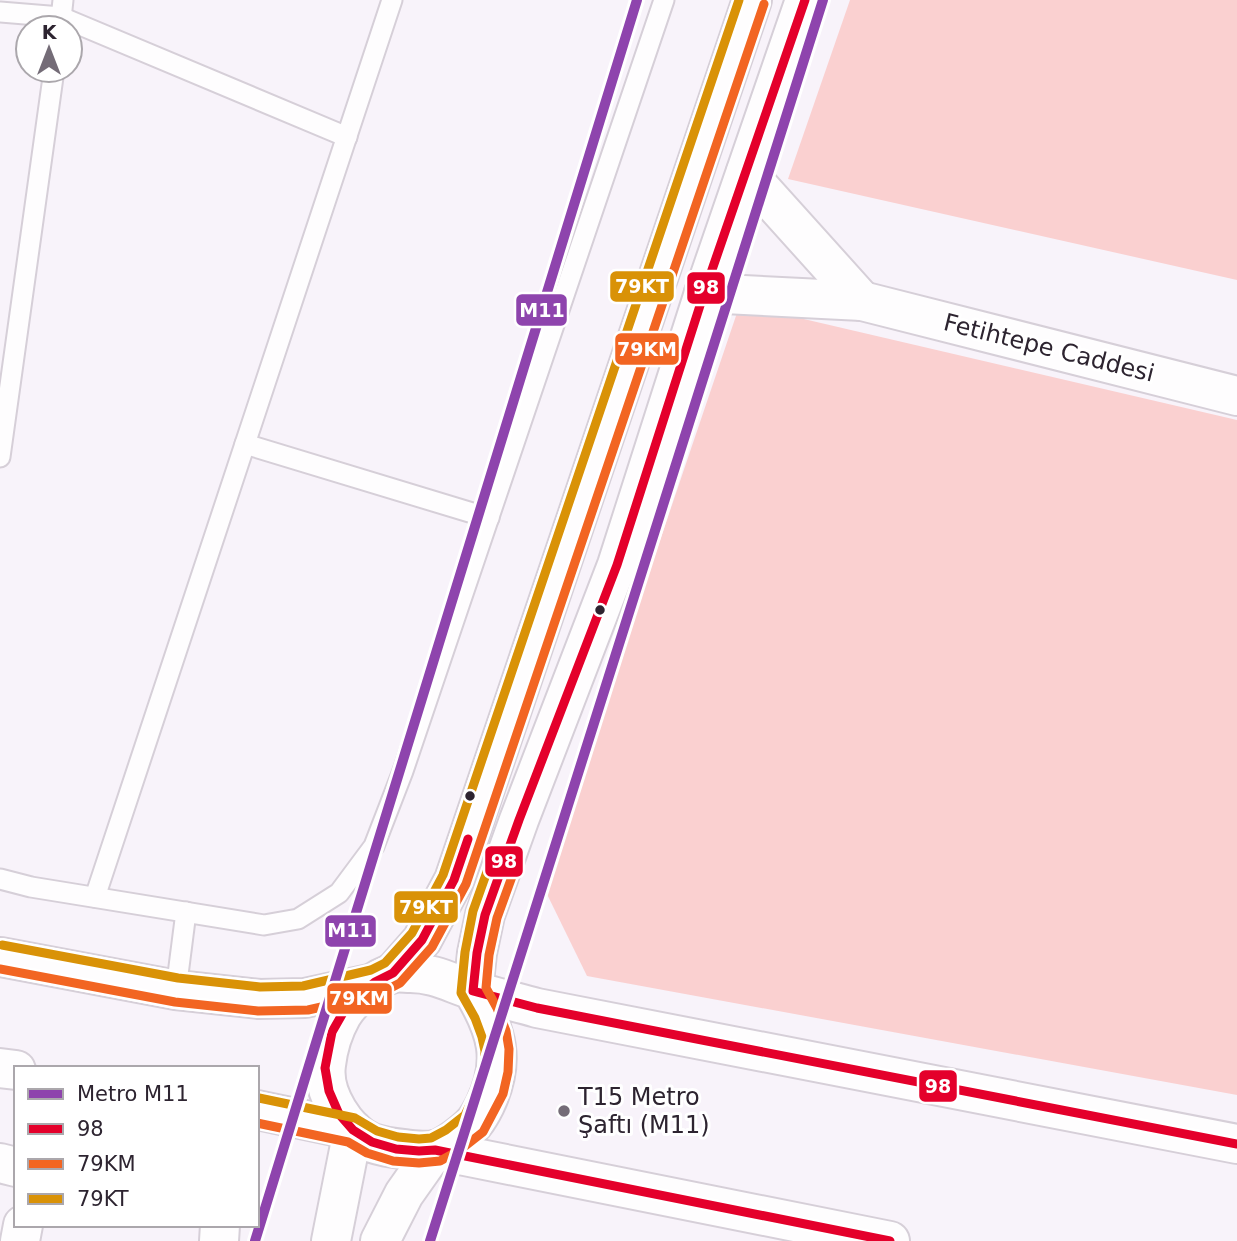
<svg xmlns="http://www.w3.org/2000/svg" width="1237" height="1241" font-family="'DejaVu Sans',sans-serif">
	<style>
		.green { fill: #fad0d0 }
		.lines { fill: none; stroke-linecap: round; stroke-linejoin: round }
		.lane-casing { stroke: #d6cfd8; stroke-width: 23 }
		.street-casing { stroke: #d6cfd8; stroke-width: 42 }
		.secondary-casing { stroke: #d6cfd8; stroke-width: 42 }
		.primary-casing { stroke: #d6cfd8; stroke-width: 42 }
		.lane { stroke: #fefdfe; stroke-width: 19 }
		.street { stroke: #fefdfe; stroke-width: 38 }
		.secondary { stroke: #fefdfe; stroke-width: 38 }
		.primary { stroke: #fefdfe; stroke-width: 38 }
		.bus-1-casing { stroke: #fff; stroke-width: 14 }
		.bus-2-casing { stroke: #fff; stroke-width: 14 }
		.bus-3-casing { stroke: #fff; stroke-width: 14 }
		.bus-1 { stroke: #e4002b; stroke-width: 9 }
		.bus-2 { stroke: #f26522; stroke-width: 9 }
		.bus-3 { stroke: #d99207; stroke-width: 9 }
		.metro-1-casing { stroke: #fff; stroke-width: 16 }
		.metro-1 { stroke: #8e44ad; stroke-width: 10 }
		.bus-dot { fill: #2d2430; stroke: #fff; stroke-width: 2.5 }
		.poi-dot { fill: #746c77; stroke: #fff; stroke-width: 2.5 }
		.labels { text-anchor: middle; stroke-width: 6; stroke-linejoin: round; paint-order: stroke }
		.street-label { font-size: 24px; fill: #2d2430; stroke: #fff }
		.poi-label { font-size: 24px; fill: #2d2430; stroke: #fff; text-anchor: start }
		.line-badge { stroke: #fff; stroke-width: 2.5 }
		.badge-label { font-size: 19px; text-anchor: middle; font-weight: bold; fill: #fff }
	</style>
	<rect width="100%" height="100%" fill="#f8f3fa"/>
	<g class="green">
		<polygon points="850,0 1237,0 1237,280 788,179"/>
		<polygon points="740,304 1237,420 1237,1095 587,976 543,886"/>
	</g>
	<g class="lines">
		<defs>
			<g id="lane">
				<polyline points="0,12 61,17 347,137"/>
				<polyline points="60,28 63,0"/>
				<polyline points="245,444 489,518"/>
				<polyline points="0,457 54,70"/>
				<polyline points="0,879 31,887 264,925 298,919 339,893 374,846 403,771 664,0"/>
				<polyline points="95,897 392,0"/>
				<polyline points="176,990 186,912"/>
			</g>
			<g id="street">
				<polyline points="746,172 862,301"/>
				<polyline points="704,293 862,301 1237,396"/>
				<polyline points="0,1163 16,1167"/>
				<polyline points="20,1241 23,1225"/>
				<polyline points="219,1241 220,1225"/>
			</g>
			<g id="secondary">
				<polyline points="393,973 422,940 454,880 752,0"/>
				<polyline points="473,991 477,953 485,915 519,820 617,565 704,293 805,0"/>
				<polyline points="331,1241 353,1130"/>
				<polyline points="380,1241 404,1194 435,1150"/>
			</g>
			<g id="primary">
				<polyline points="0,957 176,990 259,999 305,998 374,983"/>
				<path d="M 473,991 C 497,1031 506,1061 485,1105 C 482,1111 478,1118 474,1123 C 466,1132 446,1147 435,1150 C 425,1152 413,1150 403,1149 C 393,1148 381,1146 372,1143 C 346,1132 322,1094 326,1065 C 328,1047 333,1031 342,1015 C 351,1000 376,977 394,973 C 399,972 405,973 410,973 C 436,973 452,984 476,991 C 496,998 517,1002 537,1008 L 1237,1144"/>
				<polyline points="0,1068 16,1070"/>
				<polyline points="257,1110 353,1130"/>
				<polyline points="435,1150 890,1241"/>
			</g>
		</defs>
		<use href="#lane" class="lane-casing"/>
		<use href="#street" class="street-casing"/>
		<use href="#secondary" class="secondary-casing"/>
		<use href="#primary" class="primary-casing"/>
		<use href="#lane" class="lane"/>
		<use href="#street" class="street"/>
		<use href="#secondary" class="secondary"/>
		<use href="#primary" class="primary"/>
		<defs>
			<g id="bus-1">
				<polyline points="805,0 704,293 617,565 519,820 485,915 477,953 473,991 537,1008 1237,1144"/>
				<polyline points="468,839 454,880 422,940 393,973 375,982 348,1004 332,1032 325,1068 329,1091 339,1114 353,1130 372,1142 396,1149 419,1151 435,1150 890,1241"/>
			</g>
			<g id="bus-2">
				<polyline points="0,969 175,1002 258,1011 308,1010 379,994 400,983 432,947 466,884 764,4"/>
				<polyline points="257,1123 348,1142 367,1153 393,1161 419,1163 440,1161 460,1150 483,1132 503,1094 508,1072 509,1049 506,1031 497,1008 486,988 489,955 497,918 518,860"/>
			</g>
			<g id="bus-3">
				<polyline points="2,945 178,978 260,987 303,986 371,970 385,963 412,933 443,875 739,0"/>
				<polyline points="259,1098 355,1118 377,1131 398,1137 419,1139 431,1138 446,1130 465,1115 479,1086 484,1068 485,1051 482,1037 475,1018 461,993 465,952 473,911 494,852"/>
			</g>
		</defs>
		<use href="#bus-1" class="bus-1-casing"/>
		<use href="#bus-2" class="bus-2-casing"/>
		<use href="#bus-3" class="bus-3-casing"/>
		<use href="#bus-1" class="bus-1"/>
		<use href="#bus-2" class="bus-2"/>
		<use href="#bus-3" class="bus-3"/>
		<defs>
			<g id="metro-1">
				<polyline points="255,1241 637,0"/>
				<polyline points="430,1241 823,0"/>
			</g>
		</defs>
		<use href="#metro-1" class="metro-1-casing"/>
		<use href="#metro-1" class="metro-1"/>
	</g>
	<g class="bus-dot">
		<circle cx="600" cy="610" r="6"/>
		<circle cx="470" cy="796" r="6"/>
	</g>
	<circle class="poi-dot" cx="564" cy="1111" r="7"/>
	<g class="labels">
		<g class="street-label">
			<text transform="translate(1049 348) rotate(14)" y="8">Fetihtepe Caddesi</text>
		</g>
		<g class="poi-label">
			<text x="578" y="1105">T15 Metro<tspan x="578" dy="28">Şaftı (M11)</tspan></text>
		</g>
	</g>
	<g class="line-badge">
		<rect x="609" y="270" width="66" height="33" rx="7" fill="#d99207"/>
		<rect x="686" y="271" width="40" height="34" rx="7" fill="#e4002b"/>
		<rect x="515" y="293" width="53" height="34" rx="7" fill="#8e44ad"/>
		<rect x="614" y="332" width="66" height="34" rx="7" fill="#f26522"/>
		<rect x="484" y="845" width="40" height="33" rx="7" fill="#e4002b"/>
		<rect x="393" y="890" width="66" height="34" rx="7" fill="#d99207"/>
		<rect x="324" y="914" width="53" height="34" rx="7" fill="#8e44ad"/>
		<rect x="326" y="982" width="67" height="33" rx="7" fill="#f26522"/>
		<rect x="918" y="1069" width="40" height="34" rx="7" fill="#e4002b"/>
	</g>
	<g class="badge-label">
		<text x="642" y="293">79KT</text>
		<text x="706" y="294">98</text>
		<text x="542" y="317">M11</text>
		<text x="647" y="356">79KM</text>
		<text x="504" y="868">98</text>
		<text x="426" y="914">79KT</text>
		<text x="350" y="937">M11</text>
		<text x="359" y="1005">79KM</text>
		<text x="938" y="1093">98</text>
	</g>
	<rect x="14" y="1066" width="245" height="161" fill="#ffffff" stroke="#aba7ac" stroke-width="2"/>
	<rect x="28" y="1089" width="35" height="10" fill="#8e44ad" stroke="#aba7ac" stroke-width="2"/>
	<text x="77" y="1101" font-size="21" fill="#2d2430">Metro M11</text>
	<rect x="28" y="1124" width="35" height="10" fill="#e4002b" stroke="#aba7ac" stroke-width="2"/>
	<text x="77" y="1136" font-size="21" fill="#2d2430">98</text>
	<rect x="28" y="1159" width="35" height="10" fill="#f26522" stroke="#aba7ac" stroke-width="2"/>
	<text x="77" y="1171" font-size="21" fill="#2d2430">79KM</text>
	<rect x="28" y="1194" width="35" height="10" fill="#d99207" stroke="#aba7ac" stroke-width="2"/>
	<text x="77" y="1206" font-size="21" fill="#2d2430">79KT</text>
	<g transform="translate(49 49)"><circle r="33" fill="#ffffff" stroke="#aba7ac" stroke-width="2"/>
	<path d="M0-5L12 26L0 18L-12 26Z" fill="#746c77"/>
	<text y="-10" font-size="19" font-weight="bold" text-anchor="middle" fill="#2d2430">K</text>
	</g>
</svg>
